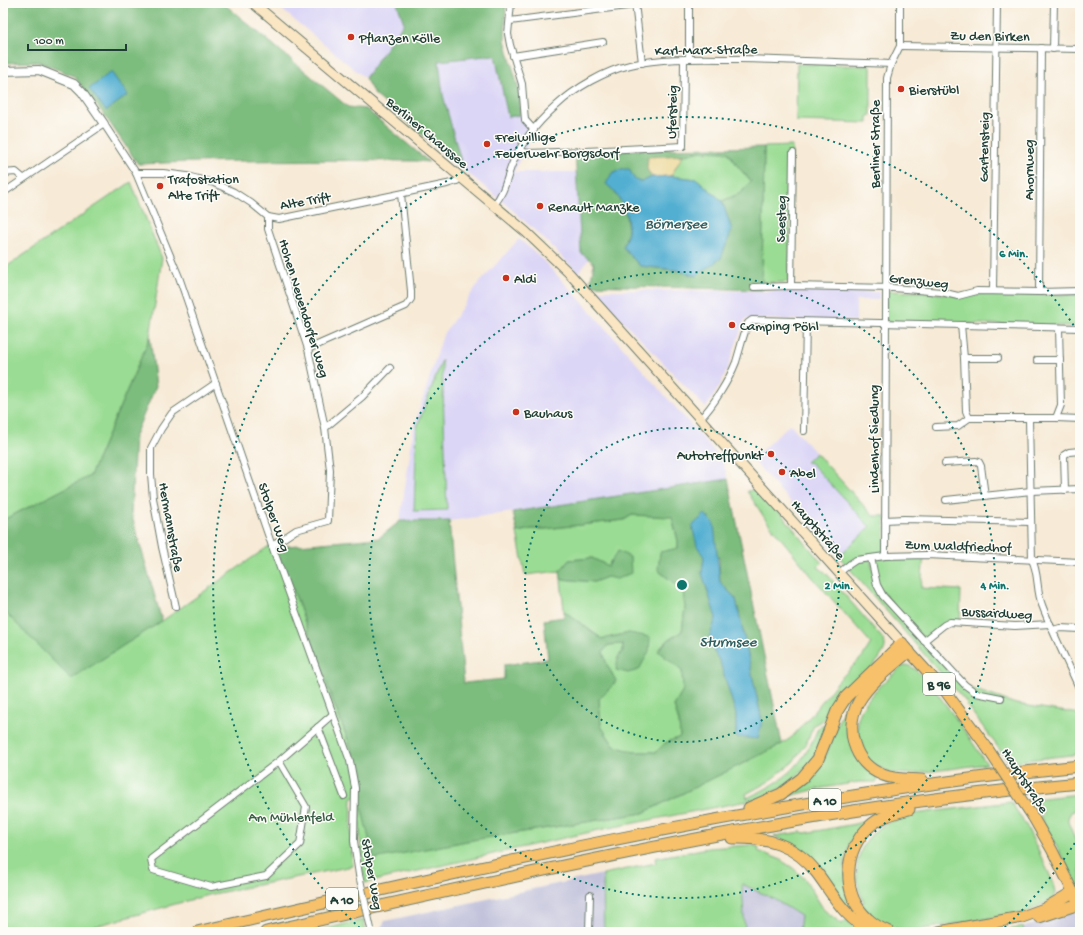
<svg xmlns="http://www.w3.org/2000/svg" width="1083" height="935" font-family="'Gochi Hand',sans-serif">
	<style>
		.built { fill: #dcd6f6 }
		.industrial { fill: #c2c2dc }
		.green { fill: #9adc93; stroke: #5c8c64 }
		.forest { fill: #7bbc7d; stroke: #4d7c58; fill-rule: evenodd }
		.sand { fill: #eeda9e; stroke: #868c69 }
		.water { fill: #53afd1; stroke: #397682 }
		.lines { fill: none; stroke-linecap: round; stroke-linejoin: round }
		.minor-casing { stroke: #6b7a6d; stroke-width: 8 }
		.tertiary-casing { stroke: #6b7a6d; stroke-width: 10 }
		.secondary-casing { stroke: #6b7a6d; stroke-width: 11 }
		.primary-casing { stroke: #6b7a6d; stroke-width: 12 }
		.motorway-casing { stroke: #6b7a6d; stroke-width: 13 }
		.minor { stroke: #fff; stroke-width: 6 }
		.tertiary { stroke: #fff; stroke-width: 8 }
		.secondary { stroke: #fbe6c4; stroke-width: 9 }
		.primary { stroke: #f6c16b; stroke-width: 10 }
		.motorway { stroke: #f6c16b; stroke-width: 11 }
		.minor-bridge-casing { stroke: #6b7a6d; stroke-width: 8; stroke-linecap: butt }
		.primary-bridge-casing { stroke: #6b7a6d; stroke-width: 12; stroke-linecap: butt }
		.minor-bridge { stroke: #fff; stroke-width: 6 }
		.primary-bridge { stroke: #f6c16b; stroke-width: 10 }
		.ring { fill: none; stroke: #0f766e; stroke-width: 2; stroke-dasharray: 2 4 }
		.poi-dot { fill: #c8321e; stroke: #fdfcf7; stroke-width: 1.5 }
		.labels { text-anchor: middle; stroke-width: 3; stroke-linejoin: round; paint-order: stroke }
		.shield { fill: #fdfcf7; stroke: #62766e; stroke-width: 1 }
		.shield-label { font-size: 13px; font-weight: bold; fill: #1f3d34 }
		.street-label { font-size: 14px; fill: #1f3d34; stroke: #fdfcf7 }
		.poi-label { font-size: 14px; fill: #1f3d34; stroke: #fdfcf7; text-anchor: start }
		.park-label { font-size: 14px; fill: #385d47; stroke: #fdfcf7 }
		.water-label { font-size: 15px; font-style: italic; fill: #2f5f63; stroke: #fdfcf7 }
		.centre { fill: #0f766e; stroke: #fdfcf7; stroke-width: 2 }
		.ring-label { font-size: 12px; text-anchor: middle; font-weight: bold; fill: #0f766e; stroke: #fdfcf7; stroke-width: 3; stroke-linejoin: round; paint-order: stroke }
	</style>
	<rect width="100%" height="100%" fill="#fdfcf7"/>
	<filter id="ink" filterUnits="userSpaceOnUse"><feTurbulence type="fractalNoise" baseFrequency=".025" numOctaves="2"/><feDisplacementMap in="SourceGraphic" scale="8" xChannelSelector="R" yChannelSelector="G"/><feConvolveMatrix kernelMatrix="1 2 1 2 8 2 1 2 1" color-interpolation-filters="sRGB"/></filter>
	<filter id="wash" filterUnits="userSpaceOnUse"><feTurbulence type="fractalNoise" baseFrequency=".012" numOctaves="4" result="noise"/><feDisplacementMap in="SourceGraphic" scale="16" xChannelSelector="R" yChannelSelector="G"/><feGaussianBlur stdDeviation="0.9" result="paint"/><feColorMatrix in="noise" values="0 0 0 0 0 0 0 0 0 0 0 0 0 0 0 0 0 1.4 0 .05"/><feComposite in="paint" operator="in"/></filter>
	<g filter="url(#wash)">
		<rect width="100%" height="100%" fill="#f7ead6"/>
		<g class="built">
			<polygon points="274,3 397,3 405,23 365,78"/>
			<polygon points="495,55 508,117 527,113 528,146 521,157 514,172 576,172 581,253 589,259 578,273 543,238 508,206 463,169 443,95 439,61"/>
			<polygon points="519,239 538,255 586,306 722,460 728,479 513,512 449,521 400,521 414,427 443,335 478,284"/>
			<polygon points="594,290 879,292 879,300 856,300 856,321 745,319 728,367 720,385 706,408"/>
			<polygon points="790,424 816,453 806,462 811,463 870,527 839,556 752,459"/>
		</g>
		<g class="industrial">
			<polygon points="603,874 604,932 379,932 385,921"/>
			<polygon points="742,884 774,899 801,916 799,932 745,932"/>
			<polygon points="1075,912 1080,923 1080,932 1023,932 1023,927"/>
		</g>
		<g class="green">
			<polygon points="797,64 871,66 871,115 868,116 868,123 796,121"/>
			<polygon points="792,146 789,282 762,283 764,147"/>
			<polygon points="701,151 728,152 740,169 751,181 741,193 722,201 697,179 671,176 683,155"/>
			<polygon points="131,182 162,258 150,337 90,476 3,520 3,269"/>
			<polygon points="885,291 926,292 940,294 981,293 1080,295 1080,326 886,322"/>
			<polygon points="442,360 447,510 414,511 417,427"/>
			<polygon points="816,453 873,516 885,516 885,556 856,560 847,566 839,556 870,527 811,463 806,462"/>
			<path d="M 758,489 L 778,510 L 822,563 L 818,567 L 826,573 L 883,639 C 888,647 883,652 879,659 L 831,715 L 814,725 L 806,744 L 793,762 L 768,782 L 746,794 L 747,798 C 784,781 803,767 818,728 L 827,724 C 824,733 821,742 817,750 C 805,776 779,792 752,800 L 599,830 L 365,883 L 362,868 L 362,855 L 360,838 L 359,798 L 352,797 L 351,843 L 353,866 L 208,895 L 74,932 L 3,932 L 3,610 L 71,678 L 162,621 L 269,546 L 275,547 L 296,597 L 334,704 L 355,758 L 359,797 L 375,858 L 472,840 L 643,813 L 782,744 L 792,737 L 808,719 L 839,680 L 863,656 L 871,643 L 814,579 L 766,520 L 747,491 Z"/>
			<polygon points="632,515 672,517 678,541 678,548 658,570 683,591 685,608 682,631 667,641 658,651 682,670 683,691 674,706 679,722 680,737 665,743 656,752 634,752 614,746 601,726 599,698 612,686 616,681 607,665 603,652 608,645 623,644 623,651 618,657 628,673 629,633 602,639 564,611 561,579 594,582 607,577 611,560 608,566 592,558 569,560 560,571 525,575 517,532 532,529 545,529 624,520"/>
			<polygon points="924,555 921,588 961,590 960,621 952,621 925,640 879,588 872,559"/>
			<polygon points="870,559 876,585 964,686 1016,704 1080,714 1080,754 1009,762 966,704 967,703 848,567 853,563"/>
			<path d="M 908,665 C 926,671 974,745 987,764 L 910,774 L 892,773 L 875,765 L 870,761 L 862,750 L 857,735 L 858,719 L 862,708 L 873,693 L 901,667 Z"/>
			<path d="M 863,686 C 852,700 845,716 847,734 L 878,778 L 877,782 L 859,782 L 817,789 L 785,797 C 806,784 821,768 830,745 C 834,734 837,723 842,713 C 848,703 855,695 863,686 Z"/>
			<polygon points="1080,794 1080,809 1071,812 1068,818 1068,822 1080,850 1080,890 1040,816 1044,815 1034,799"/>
			<path d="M 1011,802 L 1026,825 L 1054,884 L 1056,892 L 1054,898 L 1027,912 L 917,930 C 892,931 877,923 861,904 L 864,902 C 846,865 863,824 905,818 L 905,815 Z"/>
			<polygon points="871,819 856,835 850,843 846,856 844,869 863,921 854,914 796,846 774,836 801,832 805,833 855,824"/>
			<polygon points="751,845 759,847 758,851 779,859 793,868 805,879 824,910 842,924 846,920 863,932 799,932 801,916 774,899 742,884 745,932 604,932 603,874 656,863 655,858 708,848"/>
			<polygon points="363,920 366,931 369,930 370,932 312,932"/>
			<polygon points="1023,927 1024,932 977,932 1007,930"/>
		</g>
		<g class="forest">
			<path d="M 3,3 L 223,3 L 348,107 L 366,109 L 429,162 L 415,161 C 323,160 231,160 138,164 L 105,116 L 74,76 L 39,62 L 3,63 Z"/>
			<polygon points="397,3 506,3 505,40 520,94 520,115 508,117 495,55 439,61 443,95 463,169 374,94 365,78 404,23"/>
			<path d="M 764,147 L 762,290 L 590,285 L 594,263 L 581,253 L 575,151 ZM 701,151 L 728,152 L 740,169 L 751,181 L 741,193 L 722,201 L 732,230 L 721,258 L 695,276 L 676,270 L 640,266 L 623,247 L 628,231 L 625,208 L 612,188 L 629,169 L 635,181 L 642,182 L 652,177 L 647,169 L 648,157 L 674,156 Z"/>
			<polygon points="150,337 156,386 135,435 131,513 162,621 71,679 3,610 3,520 90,476"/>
			<path d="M 728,479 L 782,744 L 643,813 L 472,840 L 374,859 L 359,798 L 355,758 L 334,704 L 296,597 L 275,547 L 379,538 L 400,521 L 449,521 L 464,683 L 504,679 L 504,665 L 548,659 L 544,620 L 564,617 L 564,611 L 602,639 L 629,633 L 650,637 L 649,651 L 639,670 L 628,673 L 616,670 L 618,657 L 623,651 L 623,644 L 608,645 L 603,652 L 607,665 L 616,681 L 612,686 L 599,699 L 601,726 L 614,746 L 634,752 L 656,752 L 665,743 L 680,737 L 679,722 L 674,706 L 683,691 L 682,670 L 658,651 L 667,641 L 682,631 L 685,608 L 683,591 L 658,570 L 660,552 L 678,548 L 678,541 L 672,517 L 632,515 L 624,520 L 545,529 L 532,529 L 517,532 L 513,512 ZM 704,557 L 719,557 L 720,582 L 736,599 L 762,721 L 736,737 L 736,714 L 720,662 L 708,641 L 716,618 L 702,573 Z"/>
			<polygon points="618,551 630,557 631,573 617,579 607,577 594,582 561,579 560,571 569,560 592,558 608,566"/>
		</g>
		<polygon class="sand" points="683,155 671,176 652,177 647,169 648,157"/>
		<g class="water">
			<polygon points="111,72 128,95 106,111 89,89"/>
			<path d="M 621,169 L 629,169 L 635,180 L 642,182 L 652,177 L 671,176 L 697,179 L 722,201 L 732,230 L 721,258 L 696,276 L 676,270 L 640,266 L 623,247 C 625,242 627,236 628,231 C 629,214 620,194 606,184 L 612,173 Z"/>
			<polygon points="705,514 714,524 720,582 736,599 762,721 758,739 736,737 736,714 720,662 708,641 716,618 702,573 704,557 697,546 692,526"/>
		</g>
	</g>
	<g filter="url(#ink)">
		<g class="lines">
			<defs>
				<g id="minor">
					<polyline points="511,3 508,34 510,45 522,84 525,120 534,130"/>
					<polyline points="635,3 642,63"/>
					<polyline points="689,3 689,59"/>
					<polyline points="510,21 635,5"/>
					<polyline points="900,46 1080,49"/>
					<polyline points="1053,49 1054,3"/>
					<polyline points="513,56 603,42"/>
					<polyline points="519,151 529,153 586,151 683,146 684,59"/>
					<polyline points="3,173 16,172 23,178"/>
					<polyline points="136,173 163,173 187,176 214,183 234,192 251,203 268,217 279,219 447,184 457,181 461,177"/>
					<polyline points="3,193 104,124 136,173 179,277 272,546 350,761 355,788 354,841 359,875"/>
					<path d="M 494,205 C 504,193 506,181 511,167 C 520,144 538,122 556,106 C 575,88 605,71 630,65 C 666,57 703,59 739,59 C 790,60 840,62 891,64"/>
					<polyline points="268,217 268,229 308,349 325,428 330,470 328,521 296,530 272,546"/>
					<polyline points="791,286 793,153"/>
					<polyline points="754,287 791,286 893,288 941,292 958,296 977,291 1039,292 1080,291"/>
					<polyline points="993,291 997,3"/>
					<polyline points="1039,292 1041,48"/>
					<polyline points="961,325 964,358 966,411 969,418 1056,418 1061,405 1059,328"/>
					<polyline points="308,349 406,306 411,299 411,291 401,194"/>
					<polyline points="964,358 998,358"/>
					<polyline points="1037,360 1060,360"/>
					<polyline points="1056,418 1080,419"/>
					<path d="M 700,419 C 713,406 729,380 736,362 C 740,349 743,336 748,323 L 752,320 L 1080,328"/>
					<path d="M 1029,419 L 1032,560 C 1039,573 1036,590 1042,605 C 1053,634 1067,661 1080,690"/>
					<polyline points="936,427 958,426 969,418"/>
					<polyline points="325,428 362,397 390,368"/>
					<polyline points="804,431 806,322"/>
					<polyline points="945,463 976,461 979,462 981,466 985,496"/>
					<polyline points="1065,490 1064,455 1069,452 1080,451"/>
					<polyline points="946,500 1031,491 1080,489"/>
					<polyline points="885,520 904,519 1031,522"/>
					<polyline points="885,556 887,78 891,64 900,46 900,3"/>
					<polyline points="871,558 877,585 883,596 965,685 976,693 1001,698"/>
					<polyline points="839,573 850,564 856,560 885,556 927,555 1080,562"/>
					<polyline points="176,607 162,547 153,498 151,474 151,448 161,429 172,413 216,383"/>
					<polyline points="1053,630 1060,628 1080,629"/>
					<polyline points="924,641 944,625 950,622 1015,626 1050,624"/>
					<polyline points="318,727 344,796"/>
					<polyline points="279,761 151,859 153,870 211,887 266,876 300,844 306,807 279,761 333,714"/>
					<polyline points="589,932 590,895"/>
				</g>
				<polyline id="tertiary" points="3,71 39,70 74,84 82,92 104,124"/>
				<polyline id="secondary" points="253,3 526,232 569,273 902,643"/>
				<g id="primary">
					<polyline points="904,646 945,691 986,746"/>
					<polyline points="1033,817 1052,850 1080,906"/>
				</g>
				<g id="motorway">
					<path d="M 909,651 C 893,665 870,682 859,701 C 844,727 853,764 883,775 C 895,780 909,779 922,780"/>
					<polyline points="749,808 781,794 802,778 818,759 837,711 846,697 902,643"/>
					<path d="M 732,838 C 766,837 795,844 817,873 C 835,897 844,918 873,932"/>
					<polyline points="1039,917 1079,904"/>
					<path d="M 197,932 C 489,865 781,796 1080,766"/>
					<path d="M 266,932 C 461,888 656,843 853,811 C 928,799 1004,790 1080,783"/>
					<path d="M 889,932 C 882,929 874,925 868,919 C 841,895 843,850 870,826 C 881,816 895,813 909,809"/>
					<polyline points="939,932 1022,917 1044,909 1073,892"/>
				</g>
			</defs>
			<use href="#minor" class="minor-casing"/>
			<use href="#tertiary" class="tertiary-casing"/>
			<use href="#secondary" class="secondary-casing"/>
			<use href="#primary" class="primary-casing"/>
			<use href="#motorway" class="motorway-casing"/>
			<use href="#minor" class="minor"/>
			<use href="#tertiary" class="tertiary"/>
			<use href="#secondary" class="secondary"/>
			<use href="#primary" class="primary"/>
			<use href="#motorway" class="motorway"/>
			<defs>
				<polyline id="minor-bridge" points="359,875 371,929"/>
				<polyline id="primary-bridge" points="986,746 1033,817"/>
			</defs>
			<use href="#minor-bridge" class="minor-bridge-casing"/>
			<use href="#primary-bridge" class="primary-bridge-casing"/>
			<use href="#minor-bridge" class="minor-bridge"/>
			<use href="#primary-bridge" class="primary-bridge"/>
		</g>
	</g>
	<g class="ring">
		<circle cx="682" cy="585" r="157"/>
		<circle cx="682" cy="585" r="313"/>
		<path d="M1078 838A470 470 0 0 1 1000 932M364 932A470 470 0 1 1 1078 332"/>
	</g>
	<g class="poi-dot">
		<circle cx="351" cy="37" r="4"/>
		<circle cx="901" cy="89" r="4"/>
		<circle cx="487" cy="144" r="4"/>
		<circle cx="160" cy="186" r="4"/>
		<circle cx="540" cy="206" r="4"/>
		<circle cx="506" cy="278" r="4"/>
		<circle cx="732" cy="325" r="4"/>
		<circle cx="516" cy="412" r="4"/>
		<circle cx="771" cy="454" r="4"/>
		<circle cx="782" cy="472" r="4"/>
	</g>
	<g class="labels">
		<g class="shield">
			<rect x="923" y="673" width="32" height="22" rx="3"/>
			<rect x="809" y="789" width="32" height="22" rx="3"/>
			<rect x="326" y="888" width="32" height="22" rx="3"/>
		</g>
		<g class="shield-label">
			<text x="939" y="689">B 96</text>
			<text x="825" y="805">A 10</text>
			<text x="342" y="904">A 10</text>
		</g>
		<g class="street-label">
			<text transform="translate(990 35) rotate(1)" y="5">Zu den Birken</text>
			<text transform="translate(706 49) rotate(-1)" y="5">Karl-Marx-Straße</text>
			<text transform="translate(671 112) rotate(-89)" y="5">Ufersteig</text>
			<text transform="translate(428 132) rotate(40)" y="5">Berliner Chaussee</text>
			<text transform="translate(874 144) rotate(-90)" y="5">Berliner Straße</text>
			<text transform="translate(983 147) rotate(-89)" y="5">Gartensteig</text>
			<text transform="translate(1028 170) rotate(-90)" y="5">Ahornweg</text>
			<text transform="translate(305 200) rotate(-10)" y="5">Alte Trift</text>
			<text transform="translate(780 219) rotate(-89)" y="5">Seesteg</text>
			<text transform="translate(919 280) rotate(6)" y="5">Grenzweg</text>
			<text transform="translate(305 308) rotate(73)" y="5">Hohen Neuendorfer Weg</text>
			<text transform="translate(873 439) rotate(-90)" y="5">Lindenhof Siedlung</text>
			<text transform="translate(275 517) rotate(71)" y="5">Stolper Weg</text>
			<text transform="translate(172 527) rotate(80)" y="5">Hermannstraße</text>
			<text transform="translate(819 529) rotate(49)" y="5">Hauptstraße</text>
			<text transform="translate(958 545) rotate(2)" y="5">Zum Waldfriedhof</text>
			<text transform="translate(997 612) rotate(3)" y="5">Bussardweg</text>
			<text transform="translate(1026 780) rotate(57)" y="5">Hauptstraße</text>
			<text transform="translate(373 874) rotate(80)" y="5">Stolper Weg</text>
		</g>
		<g class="poi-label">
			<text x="359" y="42">Pflanzen Kölle</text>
			<text x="909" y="94">Bierstübl</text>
			<text x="495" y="141">Freiwillige<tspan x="495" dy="16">Feuerwehr Borgsdorf</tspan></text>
			<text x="168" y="183">Trafostation<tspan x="168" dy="16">Alte Trift</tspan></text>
			<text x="548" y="211">Renault Manzke</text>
			<text x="514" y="283">Aldi</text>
			<text x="740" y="330">Camping Pöhl</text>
			<text x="524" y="417">Bauhaus</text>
			<text x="763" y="459" text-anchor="end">Autotreffpunkt</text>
			<text x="790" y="477">Abel</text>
		</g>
		<g class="park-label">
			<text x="291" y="821">Am Mühlenfeld</text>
		</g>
		<g class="water-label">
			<text x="676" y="228">Börnersee</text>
			<text x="728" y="646">Sturmsee</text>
		</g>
	</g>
	<circle cx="682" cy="585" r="6" class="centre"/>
	<g class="ring-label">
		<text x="1014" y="257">6 Min.</text>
		<text x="839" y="589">2 Min.</text>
		<text x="995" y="589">4 Min.</text>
	</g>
	<rect width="1083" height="935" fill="none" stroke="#fdfcf7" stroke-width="16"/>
	<path d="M28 44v6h98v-6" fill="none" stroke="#1f3d34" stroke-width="2"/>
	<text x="34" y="44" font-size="12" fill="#1f3d34" stroke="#fdfcf7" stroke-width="3" paint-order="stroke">100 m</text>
</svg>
